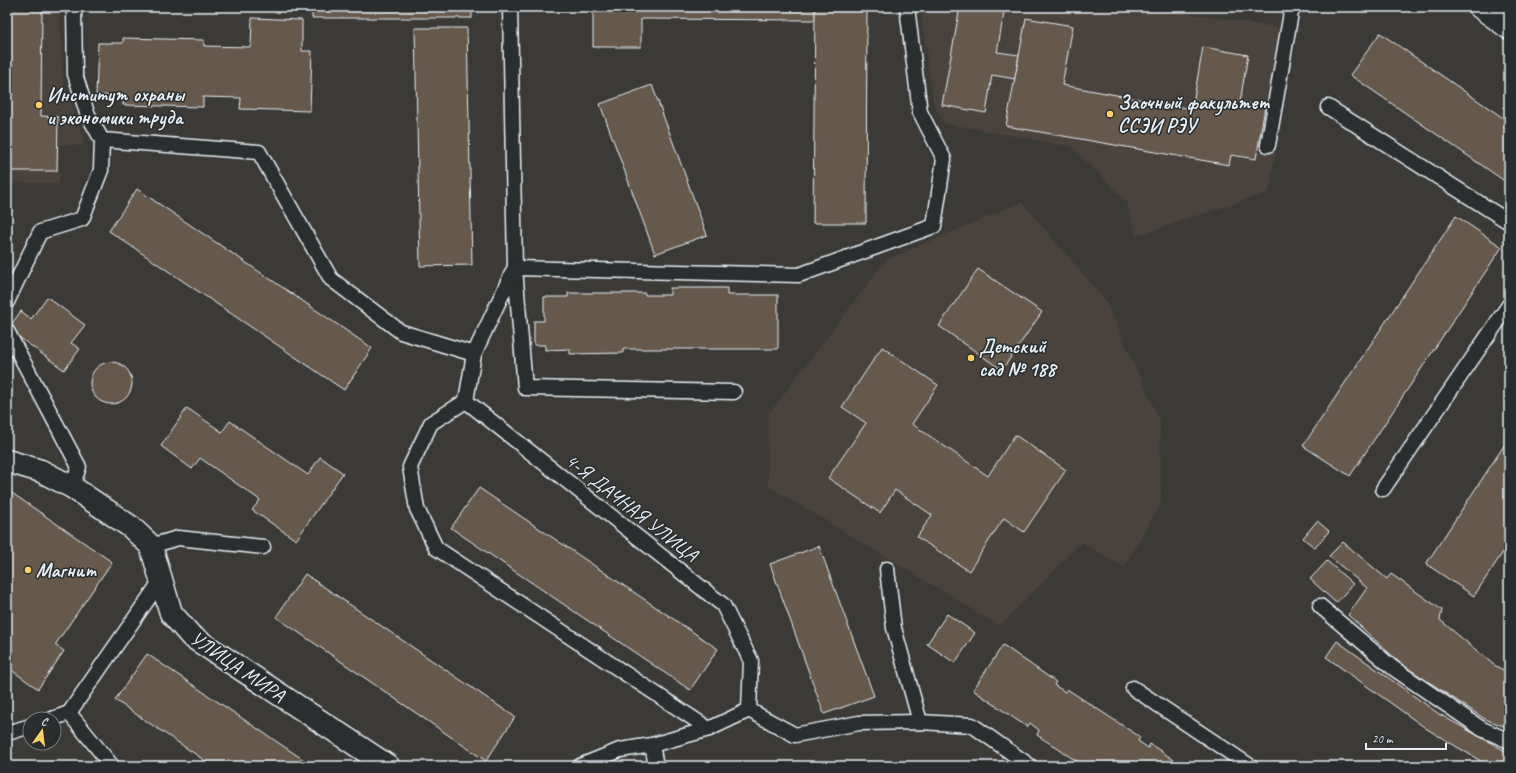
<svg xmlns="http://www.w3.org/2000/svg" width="1516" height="773" font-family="Caveat,sans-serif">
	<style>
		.built { fill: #49433d }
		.building { fill: #66584c; stroke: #e8f1f8 }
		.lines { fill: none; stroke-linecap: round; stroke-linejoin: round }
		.service-casing { stroke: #e8f1f8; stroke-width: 17 }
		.minor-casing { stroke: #e8f1f8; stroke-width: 25 }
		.service { stroke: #2a2d2e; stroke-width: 14 }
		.minor { stroke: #2a2d2e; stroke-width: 22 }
		.poi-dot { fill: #ffd166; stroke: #2a2d2e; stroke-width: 1.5 }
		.labels { text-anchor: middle; stroke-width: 3; stroke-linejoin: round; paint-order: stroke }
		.poi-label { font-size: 20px; font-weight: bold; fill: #e8f1f8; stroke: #2a2d2e; text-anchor: start }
		.street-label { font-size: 20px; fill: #e8f1f8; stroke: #2a2d2e }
	</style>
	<rect width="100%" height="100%" fill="#3c3a37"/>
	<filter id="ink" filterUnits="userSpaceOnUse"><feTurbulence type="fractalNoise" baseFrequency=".025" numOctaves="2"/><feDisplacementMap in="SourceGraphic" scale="8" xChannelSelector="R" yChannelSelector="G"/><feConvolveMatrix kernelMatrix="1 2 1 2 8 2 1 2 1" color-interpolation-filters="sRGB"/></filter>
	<g filter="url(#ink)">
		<g class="built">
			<polygon points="7,7 59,7 63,82 80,127 84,145 59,145 59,184 7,182"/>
			<polygon points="920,7 1147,7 1294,30 1269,192 1136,236 1127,202 1072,147 944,123 934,105"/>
			<polygon points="1022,202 1106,301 1160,421 1161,503 1124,567 1082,542 1000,626 768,486 768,415 886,260"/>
		</g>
		<g class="building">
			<polygon points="7,7 42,7 41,116 58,117 57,171 7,171"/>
			<rect x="312" y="7" width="160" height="11"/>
			<polygon points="593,7 815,7 815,20 641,19 641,47 593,47"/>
			<polygon points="815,7 867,7 866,223 813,223"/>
			<polygon points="960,7 1005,7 997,52 1019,55 1015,79 992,75 986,113 942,105"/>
			<polygon points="252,18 302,20 302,51 312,51 310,111 240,109 241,98 203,97 203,107 123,105 123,96 96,95 98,43 123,43 123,38 204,40 204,46 251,47"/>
			<polygon points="1026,18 1073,26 1062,85 1192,109 1203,47 1248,55 1240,102 1265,107 1256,159 1231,155 1229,165 1006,126"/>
			<polygon points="415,28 467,28 472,265 420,266"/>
			<polygon points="1380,33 1509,122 1509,184 1350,75"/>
			<polygon points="652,85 707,235 655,254 600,104"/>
			<polygon points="137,189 372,348 344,390 109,231"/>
			<polygon points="1456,216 1502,247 1350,476 1303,446"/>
			<polygon points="978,269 1042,312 1002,370 939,326"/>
			<polygon points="670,288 727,288 727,295 778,295 778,349 623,349 623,353 570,354 570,349 545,350 545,345 534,345 534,321 544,321 544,297 568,297 568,293 645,293 645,295 670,295"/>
			<polygon points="47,297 85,325 71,343 80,349 64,370 8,329 21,311 31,319"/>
			<polygon points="882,347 938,385 912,424 988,476 1015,435 1066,470 1024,532 1004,518 969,571 917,537 932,515 895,490 880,513 828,478 866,423 842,407"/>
			<circle cx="111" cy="383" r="21"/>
			<polygon points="187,408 222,432 230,421 308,475 320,457 343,473 296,540 252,510 260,500 200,458 192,469 161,446"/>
			<polygon points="1509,438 1509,543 1474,596 1426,564"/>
			<polygon points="479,488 718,649 690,690 451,528"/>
			<polygon points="9,491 112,562 55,645 64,651 38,689 7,667 7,494"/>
			<polygon points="1317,521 1329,531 1315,548 1303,538"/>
			<polygon points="1343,542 1387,579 1391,574 1442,610 1440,620 1494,665 1509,673 1509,728 1485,719 1400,663 1348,615 1367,588 1329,556"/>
			<polygon points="819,546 874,696 824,714 770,564"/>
			<polygon points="1327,561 1353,584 1336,603 1310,579"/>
			<polygon points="305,574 515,717 486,761 276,617"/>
			<polygon points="947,614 975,633 955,663 927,644"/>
			<polygon points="1337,641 1439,714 1509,753 1509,766 1489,766 1427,729 1326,657"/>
			<polygon points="1003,645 1056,682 1054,685 1065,692 1067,689 1140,737 1138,741 1148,748 1150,744 1183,766 1084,766 1037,735 1039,730 1030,723 1027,727 973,690"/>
			<polygon points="147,654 292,752 313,766 213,766 115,700"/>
		</g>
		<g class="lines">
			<defs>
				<g id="service">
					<polyline points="74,7 75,74 87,113 102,140 259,152 331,279 401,332 474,354"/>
					<polyline points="510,7 515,268 525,388 734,392"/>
					<polyline points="1328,107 1509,222"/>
					<polyline points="1268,145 1292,7"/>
					<polyline points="515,268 799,275 934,226 944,159 920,112 907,7"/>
					<polyline points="514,269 474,354 466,401 723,605 751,661 749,710"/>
					<polyline points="7,302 40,232 82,219 101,170 102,140"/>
					<polyline points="7,331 79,467 72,487"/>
					<polyline points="466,401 431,423 410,467 417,509 436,548 709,729"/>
					<polyline points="1383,489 1509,305"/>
					<polyline points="151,546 178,538 263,547"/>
					<polyline points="887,569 894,628 920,722"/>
					<polyline points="1320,606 1393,668 1482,729 1509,741"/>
					<polyline points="1133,688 1250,766"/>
					<polyline points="69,713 162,579"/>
					<polyline points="52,719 69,713 112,766"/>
					<polyline points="7,730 11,732 30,726"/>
					<polyline points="652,745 656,766"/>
					<polyline points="580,766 620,750 652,745 709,729 749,710 795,735 859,723 920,722 972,725 1030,766"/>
				</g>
				<g id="minor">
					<polyline points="1480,7 1509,28"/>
					<polyline points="7,461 41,471 72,487 131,527 151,546 171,613 191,636 388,766"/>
				</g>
			</defs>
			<use href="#service" class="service-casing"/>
			<use href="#minor" class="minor-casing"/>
			<use href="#service" class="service"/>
			<use href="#minor" class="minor"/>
		</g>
	</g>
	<g class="poi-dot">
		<circle cx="39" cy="105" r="4"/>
		<circle cx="1110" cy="114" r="4"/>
		<circle cx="971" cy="358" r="4"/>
		<circle cx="28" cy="570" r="4"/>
	</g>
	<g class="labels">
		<g class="poi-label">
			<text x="47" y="101">Институт охраны<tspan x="47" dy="23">и экономики труда</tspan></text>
			<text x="1118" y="109">Заочный факультет<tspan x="1118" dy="23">ССЭИ РЭУ</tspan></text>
			<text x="979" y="353">Детский<tspan x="979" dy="23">сад № 188</tspan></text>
			<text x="36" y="577">Магнит</text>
		</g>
		<g class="street-label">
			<text transform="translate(632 507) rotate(38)" y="7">4-Я ДАЧНАЯ УЛИЦА</text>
			<text transform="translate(238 666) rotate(34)" y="7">УЛИЦА МИРА</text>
		</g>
	</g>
	<rect width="1516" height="773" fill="none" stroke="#2a2d2e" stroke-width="24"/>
	<rect x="12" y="12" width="1492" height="749" fill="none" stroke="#e8f1f8" stroke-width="1.5" filter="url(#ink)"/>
	<g transform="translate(42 731) rotate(14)"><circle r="19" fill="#2a2d2e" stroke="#767b7f"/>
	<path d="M0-3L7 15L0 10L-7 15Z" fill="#ffd166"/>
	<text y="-6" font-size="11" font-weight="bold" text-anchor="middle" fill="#e8f1f8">С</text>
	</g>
	<path d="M1366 743v6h80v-6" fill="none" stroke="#e8f1f8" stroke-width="2"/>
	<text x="1372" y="743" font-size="12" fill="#e8f1f8" stroke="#2a2d2e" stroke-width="3" paint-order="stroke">20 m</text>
</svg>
